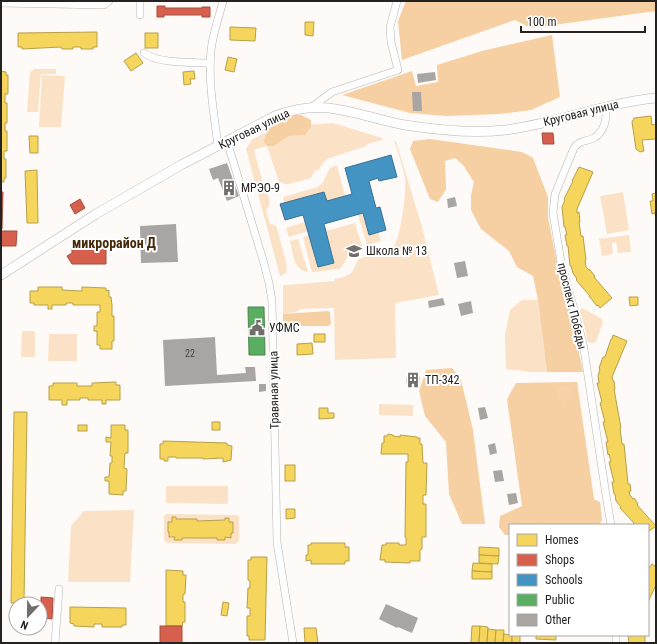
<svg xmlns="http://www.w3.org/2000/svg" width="657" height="644" font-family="'Roboto Condensed',sans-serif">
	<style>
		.green { fill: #fbe2c7; fill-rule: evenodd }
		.forest { fill: #f6cfa2 }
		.water { fill: #f9d1a6 }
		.homes { fill: #f6d55c; stroke: #b7a04a }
		.shops { fill: #d6604d; stroke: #a14e40 }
		.schools { fill: #4393c3; stroke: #3a7192 }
		.public { fill: #5aae61; stroke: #4a844e }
		.building { fill: #a8a5a3 }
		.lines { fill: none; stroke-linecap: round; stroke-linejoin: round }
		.minor-casing { stroke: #b7b5b3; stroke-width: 8 }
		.tertiary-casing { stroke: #b7b5b3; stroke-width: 10 }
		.minor { stroke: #fffefe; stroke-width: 7 }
		.tertiary { stroke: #fffefe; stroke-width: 9 }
		.labels { text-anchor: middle; stroke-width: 4; stroke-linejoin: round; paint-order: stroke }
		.number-label { font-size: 10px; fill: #464442 }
		.street-label { font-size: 12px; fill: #252321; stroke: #fff }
		.poi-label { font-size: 12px; fill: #252321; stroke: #fff; text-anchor: start }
		.quarter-label { font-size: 14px; font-weight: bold; fill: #452a09; stroke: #fff }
	</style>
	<rect width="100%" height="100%" fill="#fdfaf7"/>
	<g class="green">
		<polygon points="34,69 56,69 56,74 41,74 38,112 27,112 30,72"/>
		<polygon points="42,75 65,76 61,127 39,127"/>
		<path d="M 333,123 L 382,138 L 382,140 L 367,144 L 367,146 L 329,158 L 323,163 L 318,171 L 315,170 L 311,178 L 289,184 L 285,184 L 279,182 L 267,146 L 254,150 L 264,188 L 266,189 C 268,196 273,204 266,210 L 270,224 L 275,225 L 277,228 L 287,266 L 286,273 L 280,276 L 246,149 C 248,146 249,143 251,141 C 264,128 315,124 333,123 Z"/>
		<path d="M 394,140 L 396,141 L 422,227 L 439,295 L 395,303 L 396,358 L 335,360 L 334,308 L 301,309 L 296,312 L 283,314 L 283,285 L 286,285 L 335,281 L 335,279 C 341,278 348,276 352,272 C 355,268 355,263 359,259 C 369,254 385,255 394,246 C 400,240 407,189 405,179 C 403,166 398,153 394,140 Z"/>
		<polygon points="337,165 345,196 327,201 324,192 284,203 283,197 318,187 323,182 330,168"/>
		<polygon points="623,192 629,230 607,234 600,196"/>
		<polygon points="363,213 378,232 381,241 367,245 358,215"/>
		<polygon points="305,222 308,231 289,237 286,228"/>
		<path d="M 355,223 L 362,246 C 343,253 350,260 339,269 L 312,272 L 303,237 L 309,235 L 318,267 L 334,263 L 326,231 Z"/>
		<polygon points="629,235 631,252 618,253 616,242 612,243 613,254 602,256 599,239"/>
		<path d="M 298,239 L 308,272 C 293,270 293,253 290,241 Z"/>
		<polygon points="522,300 538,300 547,372 531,372 506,369 505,335 510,310"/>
		<polygon points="582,308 602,319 603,322 596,342 592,343 588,342 580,310"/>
		<polygon points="22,331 35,331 35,357 21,357"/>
		<polygon points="49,334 77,334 77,361 48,361"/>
		<polygon points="379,404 413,405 413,416 379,415"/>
		<polygon points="166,486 228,486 228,503 226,504 167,503 166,502"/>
		<polygon points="134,510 130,582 68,582 71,526 84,511"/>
		<path d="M 167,514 L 236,515 L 239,516 L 239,541 L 235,544 L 167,543 L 164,540 L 164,516 ZM 172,517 L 176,517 L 176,519 L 197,521 L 225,520 L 229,522 L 233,533 L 231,533 L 230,537 L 225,537 L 225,540 L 217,540 L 217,538 L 182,538 L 174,540 L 175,537 L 168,532 L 168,522 L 172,522 Z"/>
	</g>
	<g class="forest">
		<polygon points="406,1 656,1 656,11 531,28 515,20 402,60 398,21"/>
		<polygon points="552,35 560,97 531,110 499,114 446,116 410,113 342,95 412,71 416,86 438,82 437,65 482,51"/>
		<path d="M 295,115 L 301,115 L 311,120 L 311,127 L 305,135 L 288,136 L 274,146 L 267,146 L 264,142 C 269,121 276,122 295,115 Z"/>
		<polygon points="430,139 522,152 533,158 548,197 548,217 559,274 565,288 583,372 547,372 538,300 533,276 517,267 509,251 481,229 471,210 471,195 474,182 463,165 455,158 445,161 446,189 438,202 430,199 410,149 413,141"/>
		<polygon points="328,311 330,312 331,324 328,326 283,326 283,314"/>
		<polygon points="452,368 461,380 473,430 485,524 462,524 449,494 446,442 425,416 419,391 426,370"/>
		<polygon points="577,382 594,499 600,502 602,519 600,525 510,525 510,535 505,535 499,527 500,516 522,506 507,399 516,383"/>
	</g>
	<polygon class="water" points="566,385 572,390 570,400 565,406 557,397 558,388"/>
	<g class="homes">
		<polygon points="305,22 314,22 313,36 305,35"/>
		<polygon points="230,27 256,28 255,41 230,40"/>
		<polygon points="97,32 97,47 93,47 93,49 81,49 81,47 73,47 73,49 62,49 61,47 22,49 22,47 18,47 18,33"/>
		<rect x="145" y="33" width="13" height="15"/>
		<polygon points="136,53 143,63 131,71 124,61"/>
		<polygon points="228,57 237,59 234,72 225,70"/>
		<polygon points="1,71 6,72 6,75 8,75 8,94 5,94 5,103 7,103 7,123 5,123 5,131 7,131 7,151 4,151 4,159 6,159 6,178 4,178 4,182 1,182"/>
		<polygon points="194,71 195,79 190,79 191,84 184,85 183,72"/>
		<polygon points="651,116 652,125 656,124 656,139 642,140 644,151 640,152 636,149 632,122 634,118"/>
		<polygon points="29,136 38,136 38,153 30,153"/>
		<polygon points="579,167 593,172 577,209 577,213 579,212 580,222 579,222 581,236 583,236 586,260 585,260 586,267 589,270 589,269 595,276 594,277 612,298 600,308 598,305 597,306 589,296 590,296 576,280 577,279 573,273 571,266 570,266 568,246 567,246 565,235 567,235 565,227 564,227 562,207 565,200 564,199 573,181 572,181"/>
		<polygon points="37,170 38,223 27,223 25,171"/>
		<polygon points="656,193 656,220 655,213 652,214 650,201 653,201 652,194"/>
		<polygon points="38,287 62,287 62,290 82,291 82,287 106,288 106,291 109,290 109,297 111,297 112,305 112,316 114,316 114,341 112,341 112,349 100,349 100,345 97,345 97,331 94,331 94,326 97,326 97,312 100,312 100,305 73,305 73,303 66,303 66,305 52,305 52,309 48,309 48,305 34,305 34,303 30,303 30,291 38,291"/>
		<polygon points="629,297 638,297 638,305 630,306"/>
		<rect x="314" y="334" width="11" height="8"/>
		<polygon points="613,335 627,341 612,377 613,381 614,381 615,389 614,389 621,428 620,428 622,444 624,444 628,484 630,484 631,491 629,491 630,495 633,499 634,498 638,504 637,505 656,526 648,532 648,525 634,525 633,524 634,523 620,508 621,507 616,501 615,494 614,494 612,482 614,482 609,462 611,462 609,454 608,455 606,442 608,442 603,422 605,422 600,403 602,402 597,383 599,383 598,376 600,369 599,368 603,357 605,357 611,339 612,339"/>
		<polygon points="312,343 313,354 297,355 297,344"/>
		<polygon points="116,382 116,385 120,385 120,400 106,400 106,404 102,404 102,400 88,400 88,398 80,398 80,400 67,400 67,405 62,405 62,400 49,400 49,386 53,386 53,383 77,383 77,386 92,386 92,383"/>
		<polygon points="319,408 328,408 328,413 334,413 334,418 319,419"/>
		<polygon points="14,412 27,412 24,603 11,603"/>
		<rect x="212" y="422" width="8" height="8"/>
		<rect x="78" y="425" width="9" height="6"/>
		<polygon points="111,425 125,425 125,430 128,430 128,453 125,453 124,468 127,469 126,491 123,491 123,495 109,494 109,481 105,481 105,477 109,477 110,463 112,463 112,456 110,456 111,442 106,442 106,437 111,438"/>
		<polygon points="388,434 393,435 393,436 400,437 400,435 417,437 417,438 420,438 420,444 422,444 423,463 427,463 426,495 423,495 423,504 426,504 426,537 422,537 422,549 420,550 420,561 410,561 410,563 385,562 385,560 380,560 382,545 386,545 386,543 399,543 399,545 406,545 406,537 405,537 406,462 408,462 408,454 381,454 382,443 384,443 384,436 387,436"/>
		<polygon points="163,441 227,443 227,445 232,446 231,460 223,462 223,458 203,459 203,458 176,458 176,457 168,457 168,461 164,461 164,459 160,459 160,444 163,444"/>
		<rect x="285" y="465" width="10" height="16"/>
		<polygon points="286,509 295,509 295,518 286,519"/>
		<polygon points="172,517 176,517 176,519 197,519 197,521 225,520 225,518 229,518 229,522 233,522 233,533 231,533 231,538 225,537 225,540 217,540 217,538 182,538 182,540 174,540 175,537 169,537 169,532 168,532 168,522 172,522"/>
		<polygon points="311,543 345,543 345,547 349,547 349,561 345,561 345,564 311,564 311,560 306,561 306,555 308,555 308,545 311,545"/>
		<polygon points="479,547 499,548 499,556 479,555"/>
		<polygon points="479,555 499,556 498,564 479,563"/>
		<polygon points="251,557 267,557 265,640 249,640 249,636 247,636 247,616 250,616 250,608 247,608 248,588 250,588 250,581 248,580 248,560 251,560"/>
		<polygon points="473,563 492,564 492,572 472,571"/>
		<polygon points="652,564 656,567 656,585 648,602 648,569"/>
		<polygon points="166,570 183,571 183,575 186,575 185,594 183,594 183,602 185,602 185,622 183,622 182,626 166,626"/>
		<polygon points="472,571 492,572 492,579 472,579"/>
		<polygon points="223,602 229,603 227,616 221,615"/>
		<polygon points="70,607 126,608 126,625 122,625 122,627 102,627 102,624 94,624 94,627 74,626 74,624 70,623"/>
		<polygon points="472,626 480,626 479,643 471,643"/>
		<polygon points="480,626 488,627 487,643 479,643"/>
		<polygon points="304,628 316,628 318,643 305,643"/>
		<polygon points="488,629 496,630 495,643 487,643"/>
		<polygon points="496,630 504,630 503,643 495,643"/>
		<polygon points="504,634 512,635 512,643 503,643"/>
		<rect x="512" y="635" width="8" height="8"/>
		<polygon points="536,635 556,635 556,640 536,639"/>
		<polygon points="628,635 645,635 645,643 629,643"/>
	</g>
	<g class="shops">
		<polygon points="157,6 165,6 165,8 202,8 202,7 210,7 210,17 202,17 202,15 164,15 164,17 157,17"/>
		<polygon points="542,133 553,133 554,144 543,144"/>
		<polygon points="1,192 3,192 2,229 1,229"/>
		<polygon points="80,199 85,208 75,214 70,205"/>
		<polygon points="1,231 17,231 16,246 1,246"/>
		<polygon points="97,239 102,248 106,248 106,264 72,264 67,256 72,253 72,249 80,248"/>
		<polygon points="41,597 53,598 52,619 43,618 44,605 41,605"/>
		<rect x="160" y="626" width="22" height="17"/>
	</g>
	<polygon class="schools" points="391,155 397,177 379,181 378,178 369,181 376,208 380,207 386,230 369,235 363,213 324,224 334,263 318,267 303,215 285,220 280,204 324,192 327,201 352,194 345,168"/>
	<polygon class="public" points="248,307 264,307 265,355 249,355"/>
	<g class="building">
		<polygon points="435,72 436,80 418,83 417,74"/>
		<polygon points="412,92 421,92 422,111 413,111"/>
		<polygon points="227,163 239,196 227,201 218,178 213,180 209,169"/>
		<polygon points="455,197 457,206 448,208 447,199"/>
		<polygon points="176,224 178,262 141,263 140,226"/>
		<polygon points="465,261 468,276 457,278 454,263"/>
		<polygon points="443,298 445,305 429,308 428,301"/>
		<polygon points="471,301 473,313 461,316 458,304"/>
		<polygon points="215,337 217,375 246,373 245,367 255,367 256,381 165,386 163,340"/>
		<polygon points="407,375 420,377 419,385 406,383"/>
		<polygon points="259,384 266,384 266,391 259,392"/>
		<polygon points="485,407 488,418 480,420 478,408"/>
		<polygon points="495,443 497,453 490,455 488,445"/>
		<polygon points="502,470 504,481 495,482 493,471"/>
		<polygon points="516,493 518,503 509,505 507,494"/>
		<polygon points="386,604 418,618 412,633 398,627 397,628 379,619"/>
	</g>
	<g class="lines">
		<defs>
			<g id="minor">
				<polyline points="1,3 104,5 109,1"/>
				<polyline points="140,15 140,1"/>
				<path d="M 144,53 C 160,64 190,62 210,63"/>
				<polyline points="312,107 332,92 398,70 391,42 390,27 397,1"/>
				<path d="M 605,107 C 608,118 604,132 594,138 C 586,142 579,140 574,148 L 555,194 L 553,213 L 561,262 L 583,343 L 606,495 L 611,525"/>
				<polyline points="227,141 263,260 269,283 272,301 277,542 293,643"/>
				<path d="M 218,146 C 214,114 208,82 211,50 C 213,33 219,17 223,1"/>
				<polyline points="55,643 59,589"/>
				<polyline points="616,643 616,635"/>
			</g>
			<path id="tertiary" d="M 1,275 L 96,214 L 181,165 L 275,116 C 326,96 356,116 405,125 C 437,130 472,134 505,130 C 556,124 604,103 656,98"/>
		</defs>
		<use href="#minor" class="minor-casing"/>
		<use href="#tertiary" class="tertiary-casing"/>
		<use href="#minor" class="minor"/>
		<use href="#tertiary" class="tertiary"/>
	</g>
	<defs>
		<symbol id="building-bare" viewBox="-9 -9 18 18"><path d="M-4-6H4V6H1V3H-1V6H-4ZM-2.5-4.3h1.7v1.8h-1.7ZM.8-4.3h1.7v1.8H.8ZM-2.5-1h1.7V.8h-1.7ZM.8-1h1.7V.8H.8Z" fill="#716e6c" stroke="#fff" stroke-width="2.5" paint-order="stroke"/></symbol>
		<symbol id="school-bare" viewBox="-9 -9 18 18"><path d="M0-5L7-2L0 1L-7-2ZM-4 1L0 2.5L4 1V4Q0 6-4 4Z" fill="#716e6c" stroke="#fff" stroke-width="2.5" paint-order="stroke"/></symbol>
		<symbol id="civic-bare" viewBox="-9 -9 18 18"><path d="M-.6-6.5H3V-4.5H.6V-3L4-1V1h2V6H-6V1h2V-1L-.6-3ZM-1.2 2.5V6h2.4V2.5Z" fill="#716e6c" stroke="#fff" stroke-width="2.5" paint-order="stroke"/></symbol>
	</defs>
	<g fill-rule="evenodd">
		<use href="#building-bare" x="218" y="177" width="22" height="22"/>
		<use href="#school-bare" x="343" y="240" width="22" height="22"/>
		<use href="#civic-bare" x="246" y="317" width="22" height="22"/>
		<use href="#building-bare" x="402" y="369" width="22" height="22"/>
	</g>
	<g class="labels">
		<g class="number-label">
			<text x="190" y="357">22</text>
		</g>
		<g class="street-label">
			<text transform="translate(581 113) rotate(-14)" y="4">Круговая улица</text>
			<text transform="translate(254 129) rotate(-26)" y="4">Круговая улица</text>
			<text transform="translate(572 306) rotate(76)" y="4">проспект Победы</text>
			<text transform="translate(274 390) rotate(-91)" y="4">Травяная улица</text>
		</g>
		<g class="poi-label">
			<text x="241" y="192">МРЭО-9</text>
			<text x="366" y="255">Школа № 13</text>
			<text x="269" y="332">УФМС</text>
			<text x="425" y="384">ТП-342</text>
		</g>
		<g class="quarter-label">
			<text x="114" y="248">микрорайон Д</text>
		</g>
	</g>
	<rect width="657" height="644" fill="none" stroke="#252321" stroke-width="4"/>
	<rect x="509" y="524" width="140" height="112" fill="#ffffff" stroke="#a8a7a6"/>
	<rect x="517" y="534" width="20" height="12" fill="#f6d55c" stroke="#a8a7a6"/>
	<text x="545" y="544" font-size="12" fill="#252321">Homes</text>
	<rect x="517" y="554" width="20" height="12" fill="#d6604d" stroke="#a8a7a6"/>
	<text x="545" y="564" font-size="12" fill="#252321">Shops</text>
	<rect x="517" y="574" width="20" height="12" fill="#4393c3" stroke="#a8a7a6"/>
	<text x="545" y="584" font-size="12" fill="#252321">Schools</text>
	<rect x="517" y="594" width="20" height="12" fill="#5aae61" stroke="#a8a7a6"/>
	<text x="545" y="604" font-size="12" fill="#252321">Public</text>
	<rect x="517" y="614" width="20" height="12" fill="#a8a5a3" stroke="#a8a7a6"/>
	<text x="545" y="624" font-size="12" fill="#252321">Other</text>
	<g transform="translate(28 616) rotate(202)"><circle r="19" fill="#ffffff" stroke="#a8a7a6"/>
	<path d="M0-3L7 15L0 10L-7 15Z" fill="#716e6c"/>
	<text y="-6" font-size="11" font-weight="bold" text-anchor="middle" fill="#252321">N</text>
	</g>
	<path d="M521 26v6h124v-6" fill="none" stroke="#252321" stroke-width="2"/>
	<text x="527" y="26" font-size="12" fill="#252321" stroke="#ffffff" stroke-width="3" paint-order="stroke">100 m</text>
</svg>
